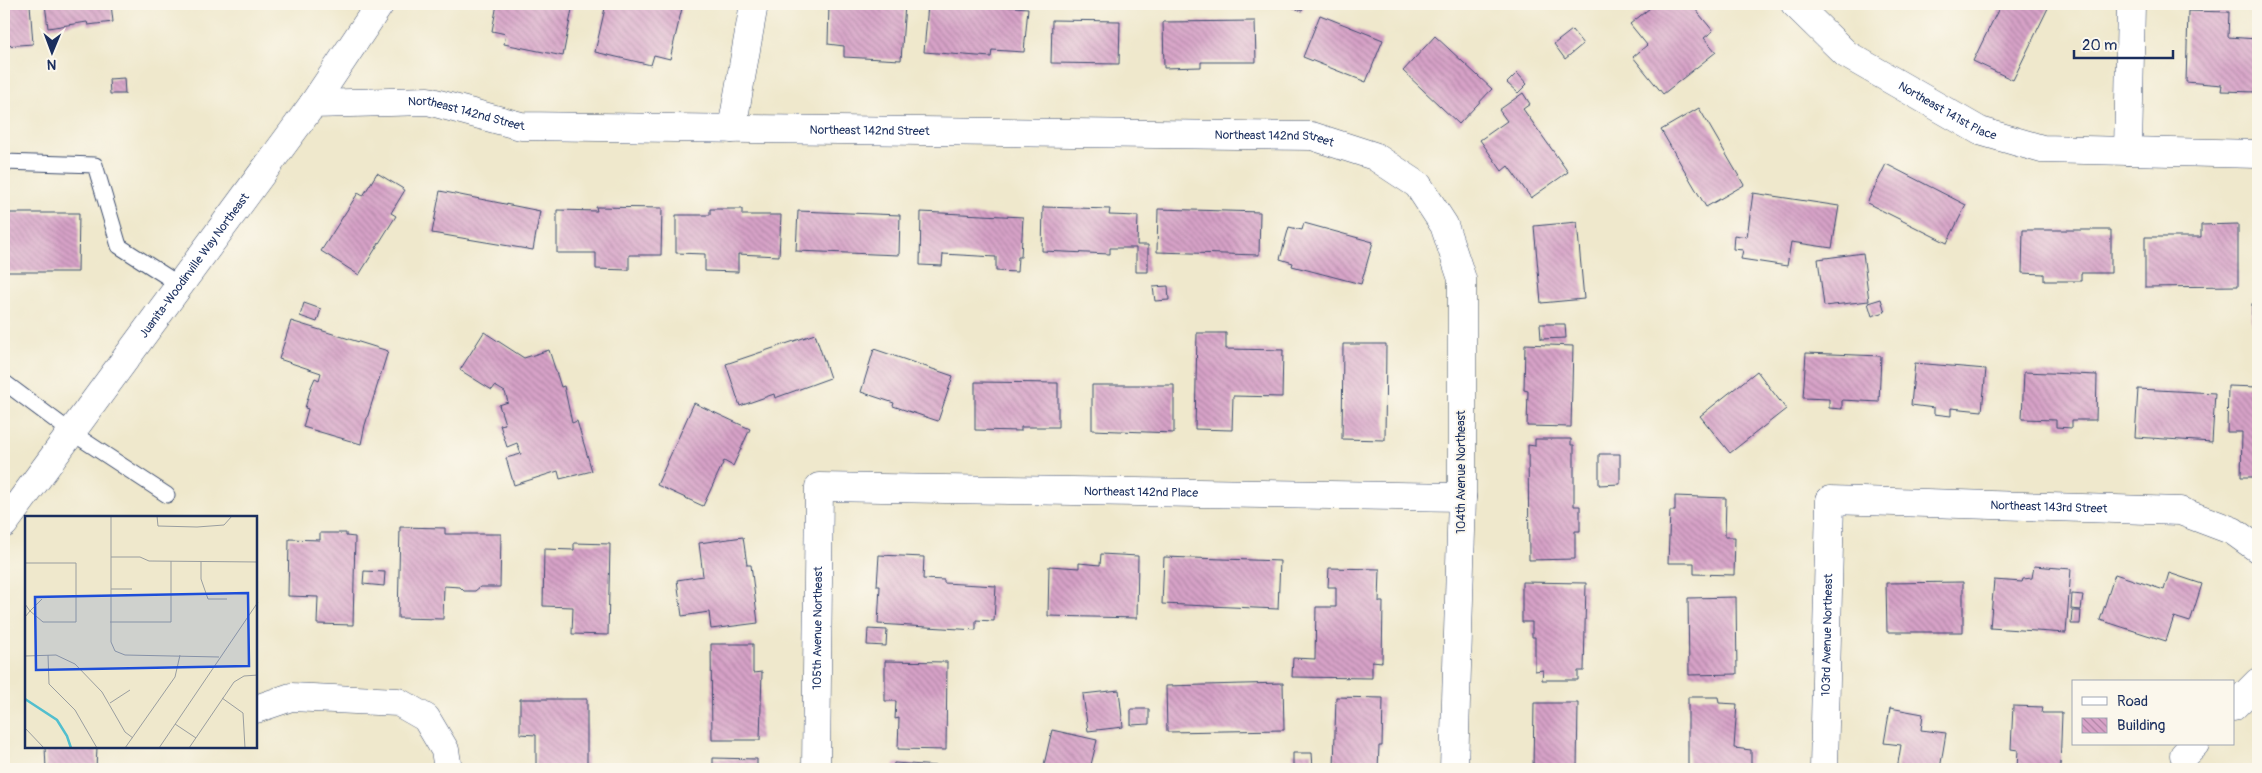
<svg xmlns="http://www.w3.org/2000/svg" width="2262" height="773" font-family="Pangolin,sans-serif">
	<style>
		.building { fill: url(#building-back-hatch) }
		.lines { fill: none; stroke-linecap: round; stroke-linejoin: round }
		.lane-casing { stroke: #3b4b6e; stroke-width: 17 }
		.street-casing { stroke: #3b4b6e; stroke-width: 29 }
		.secondary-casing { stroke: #3b4b6e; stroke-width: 29 }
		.lane { stroke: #fff; stroke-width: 15 }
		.street { stroke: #fff; stroke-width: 28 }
		.secondary { stroke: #fff; stroke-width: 28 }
		.labels { text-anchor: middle; stroke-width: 4; stroke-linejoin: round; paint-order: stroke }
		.street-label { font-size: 12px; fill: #1b2f5e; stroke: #fbf7ec }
		.inset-river { fill: none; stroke: #53bfce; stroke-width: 2.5 }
		.inset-road { fill: none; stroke: #9a9ea0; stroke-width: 1 }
		.view { fill: #1d4ed8; fill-opacity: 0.15; stroke: #1d4ed8; stroke-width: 2.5 }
		.inset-edge { fill: none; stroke: #1b2f5e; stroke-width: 2.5 }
	</style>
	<defs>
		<pattern id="building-back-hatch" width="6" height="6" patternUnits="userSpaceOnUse" patternTransform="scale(1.25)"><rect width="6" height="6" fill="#d7a2c7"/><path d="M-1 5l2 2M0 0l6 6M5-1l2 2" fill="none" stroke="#ae84a5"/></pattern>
	</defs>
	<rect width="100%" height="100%" fill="#fbf7ec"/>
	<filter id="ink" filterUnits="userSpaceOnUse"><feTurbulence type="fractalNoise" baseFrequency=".02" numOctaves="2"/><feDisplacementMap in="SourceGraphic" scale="10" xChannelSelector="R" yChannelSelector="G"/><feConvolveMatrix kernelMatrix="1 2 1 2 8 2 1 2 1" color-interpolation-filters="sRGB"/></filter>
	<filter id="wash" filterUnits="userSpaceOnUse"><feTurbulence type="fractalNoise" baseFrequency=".0096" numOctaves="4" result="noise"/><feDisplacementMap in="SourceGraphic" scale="20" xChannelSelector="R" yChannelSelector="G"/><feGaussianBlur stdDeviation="1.12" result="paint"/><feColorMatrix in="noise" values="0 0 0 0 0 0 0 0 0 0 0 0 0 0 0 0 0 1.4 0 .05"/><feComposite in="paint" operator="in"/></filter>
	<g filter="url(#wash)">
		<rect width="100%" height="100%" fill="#efe8cc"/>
		<g id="blocks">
			<g class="building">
				<polygon points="4,4 30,4 33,44 4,46"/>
				<polygon points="45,4 111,4 113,22 88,25 87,22 48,28"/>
				<polygon points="497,4 573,4 563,56 504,44 506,34 492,31"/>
				<polygon points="606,4 683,4 670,59 654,55 651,65 595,52"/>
				<polygon points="829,4 905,4 901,60 844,57 844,46 828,44"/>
				<polygon points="928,4 971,4 1028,8 1024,52 992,50 991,57 924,52"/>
				<polygon points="1284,4 1305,4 1302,11"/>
				<polygon points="1655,4 1691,4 1713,31 1704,38 1716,52 1663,94 1633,57 1647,45 1630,24"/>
				<polygon points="2001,4 2050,4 2013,80 1973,61"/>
				<polygon points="2188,11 2229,12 2228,37 2257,39 2257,92 2221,91 2222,85 2186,82"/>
				<polygon points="1320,15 1383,40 1366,82 1303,57"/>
				<polygon points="1052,20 1120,21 1119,64 1051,63"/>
				<polygon points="1255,21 1256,62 1201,62 1201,67 1164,68 1163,22"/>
				<polygon points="1572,30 1583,44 1565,59 1554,44"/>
				<polygon points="1435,36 1492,89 1459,124 1403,71"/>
				<polygon points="1517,73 1527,84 1518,93 1507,83"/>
				<polygon points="124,78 125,94 110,94 109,79"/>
				<polygon points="1523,93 1530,104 1523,109 1568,172 1531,198 1508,166 1502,171 1480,140 1507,121 1499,110"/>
				<polygon points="1699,108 1744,185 1706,207 1661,130"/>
				<polygon points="1886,164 1966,205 1947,243 1867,203"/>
				<polygon points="377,173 405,190 391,213 396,216 359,275 321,251 358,193 363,196"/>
				<polygon points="440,191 540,211 533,250 432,233"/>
				<polygon points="1753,193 1839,206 1832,248 1791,242 1787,266 1741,259 1743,250 1733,249 1734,235 1747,237"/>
				<polygon points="596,207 662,208 661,255 629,255 629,270 596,269 596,253 557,253 557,210 597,211"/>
				<polygon points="1043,207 1110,209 1109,215 1138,216 1137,245 1148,245 1148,272 1136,272 1136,248 1110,248 1110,254 1042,251"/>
				<polygon points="710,209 742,209 742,215 781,215 779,256 738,254 738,272 705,271 705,254 676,253 676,215 710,215"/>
				<polygon points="1158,209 1260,212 1259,255 1157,252"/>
				<polygon points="798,211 900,215 899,255 796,251"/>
				<polygon points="921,212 1023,217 1021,257 1018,257 1017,272 996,271 996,257 943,254 942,266 920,265"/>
				<polygon points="4,213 79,213 78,272 4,272"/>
				<polygon points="1577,222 1584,299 1541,303 1534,226"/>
				<polygon points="1304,223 1373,242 1361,284 1292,266 1293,263 1280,259 1289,227 1302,230"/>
				<polygon points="2238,224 2238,286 2145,287 2145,237 2201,237 2201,225"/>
				<polygon points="2023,230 2111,230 2111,273 2081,273 2081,281 2044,281 2044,274 2022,273"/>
				<polygon points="1863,253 1869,301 1824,306 1818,259"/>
				<polygon points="1168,286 1169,300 1155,301 1153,287"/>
				<polygon points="1881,299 1885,312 1872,316 1868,303"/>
				<polygon points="304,303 321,309 317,322 300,316"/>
				<rect x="2252" y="304" width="6" height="21"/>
				<polygon points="291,321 388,351 365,425 361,444 303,427 308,409 305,408 311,387 315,378 319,380 321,373 279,359"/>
				<polygon points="1540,324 1565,324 1566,338 1541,339"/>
				<polygon points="484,332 524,358 549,350 561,387 564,386 572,423 577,421 592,471 560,479 558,471 514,485 506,458 521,454 517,443 507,447 500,425 505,424 499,405 508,402 505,392 495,386 492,390 460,370"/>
				<polygon points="1197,333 1226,333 1226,349 1283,350 1282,397 1233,396 1232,430 1195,429"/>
				<polygon points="815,334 830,378 775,398 774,394 740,406 726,364"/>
				<polygon points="1343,344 1386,344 1385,440 1342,439"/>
				<polygon points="1525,344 1573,346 1571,427 1527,426 1528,391 1524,390"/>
				<polygon points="874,349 953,376 938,421 893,406 894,403 861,392"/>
				<polygon points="1806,353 1881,356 1879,402 1842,400 1842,409 1829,408 1829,399 1803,398"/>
				<polygon points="1915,363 1986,369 1982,411 1951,408 1951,416 1934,414 1934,408 1911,405"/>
				<polygon points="1757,371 1786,409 1730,453 1700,416"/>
				<polygon points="2024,372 2097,375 2096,420 2072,420 2072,428 2056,427 2056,420 2022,419"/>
				<polygon points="975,382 1058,383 1058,427 1021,427 1021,431 975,430"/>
				<polygon points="1092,385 1174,385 1174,433 1092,430"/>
				<polygon points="2228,386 2258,387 2258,477 2241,477 2242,432 2227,432"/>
				<polygon points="2138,389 2215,393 2212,442 2135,437"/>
				<polygon points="694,403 750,429 733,466 724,461 703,506 657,485"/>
				<polygon points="1535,439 1571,439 1571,445 1574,445 1574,506 1580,506 1580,531 1575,531 1575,559 1529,560 1528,445 1535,446"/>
				<polygon points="1599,454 1620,454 1620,484 1599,485"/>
				<polygon points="1675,496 1726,498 1725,537 1735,537 1734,575 1694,574 1694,563 1668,563 1670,511 1675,511"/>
				<polygon points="400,527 445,528 445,534 501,534 500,587 480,587 475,591 464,591 460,587 444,586 443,619 398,618"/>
				<polygon points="320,533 346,533 346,536 355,537 353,625 317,624 318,597 288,596 289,539 320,540"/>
				<polygon points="743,537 747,565 751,565 758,623 711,629 709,612 682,616 677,580 703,576 699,543"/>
				<polygon points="574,543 610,544 608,635 572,634 573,607 543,606 544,549 574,550"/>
				<polygon points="1101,554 1138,556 1137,618 1048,616 1049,566 1079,568 1079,563 1100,565"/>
				<polygon points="879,555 924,557 923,579 944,580 944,583 996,586 994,621 976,620 976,630 878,624 880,586 877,586"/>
				<polygon points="1164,557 1280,561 1278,609 1162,604"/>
				<polygon points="2034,566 2071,569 2066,633 1990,628 1994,580 2022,582 2023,579 2032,578"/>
				<polygon points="1329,568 1380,569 1379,602 1383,602 1382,662 1372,661 1372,678 1292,677 1293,658 1315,659 1316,607 1336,607 1336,587 1328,587"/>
				<polygon points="364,571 385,572 384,586 363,584"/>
				<polygon points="2169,573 2202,584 2190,622 2174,617 2166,641 2100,620 2115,574 2164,590"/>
				<polygon points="1522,582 1586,583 1584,671 1578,671 1578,680 1542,680 1543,670 1535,671 1535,637 1532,637 1532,622 1522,622"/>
				<polygon points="1963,582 1963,632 1887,632 1886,583"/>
				<polygon points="2072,594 2083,595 2081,610 2071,609"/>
				<polygon points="1736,597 1737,674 1689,675 1688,598"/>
				<polygon points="2072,611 2081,611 2080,624 2071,624"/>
				<polygon points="868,629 887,630 886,646 867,645"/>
				<polygon points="711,644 753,644 753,673 762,672 760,740 712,740"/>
				<polygon points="885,661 947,662 946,750 898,749 899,718 895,719 896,701 885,701"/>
				<polygon points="1283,683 1284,730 1167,732 1166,686"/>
				<polygon points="1119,690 1123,727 1088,731 1083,694"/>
				<polygon points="1336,697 1383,698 1382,746 1379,746 1378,769 1334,769"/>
				<polygon points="1688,697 1718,697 1719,703 1737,704 1734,748 1751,750 1751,769 1688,769"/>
				<polygon points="520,699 587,699 587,769 536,769 536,735 520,734"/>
				<polygon points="1534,703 1578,703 1577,769 1533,769"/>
				<polygon points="2013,706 2043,707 2042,713 2062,713 2060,769 2017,769 2018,750 2011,749"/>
				<polygon points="1890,708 1923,714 1921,730 1946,733 1940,769 1897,769 1901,745 1884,743"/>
				<polygon points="1131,709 1149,709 1149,724 1131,725"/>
				<polygon points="1052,730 1097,740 1090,769 1043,769"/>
				<polygon points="45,747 97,747 96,769 46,769"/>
				<polygon points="1293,753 1312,753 1313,769 1293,769"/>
				<polygon points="713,758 757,759 757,769 713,769"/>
				<polygon points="894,763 938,766 937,769 893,769"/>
			</g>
		</g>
	</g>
	<g filter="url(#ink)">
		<use href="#blocks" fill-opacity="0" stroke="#3b4b6e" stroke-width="1"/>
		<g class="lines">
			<defs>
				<g id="lane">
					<polyline points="4,162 95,165 119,246 180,285"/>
					<polyline points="4,382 71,432 167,495"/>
				</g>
				<g id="street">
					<path id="s1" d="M 1795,4 L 1846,54 L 1980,131 L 2042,149 L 2258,154"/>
					<path id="s2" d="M 313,104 L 428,101 L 521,126 L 1312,136 L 1374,156 L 1418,185 L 1444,225 L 1462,279 L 1462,497 L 1454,769"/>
					<polyline points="732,129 754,4"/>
					<polyline points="2128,151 2131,4"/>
					<polyline points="2233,707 2258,682"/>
					<polyline points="256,709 291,697 398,702 426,718 445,750 448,769"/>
					<polyline points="2184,755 2195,744"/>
					<path id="s3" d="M 816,769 L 819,487 L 1462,497"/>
					<path id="s4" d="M 1824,769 L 1830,500 L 2180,511 L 2233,531 L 2258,549"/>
				</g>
				<g id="secondary">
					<path id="s5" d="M 4,524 L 313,104 L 380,4"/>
				</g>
			</defs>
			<use href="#lane" class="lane-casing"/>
			<use href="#street" class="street-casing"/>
			<use href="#secondary" class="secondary-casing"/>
			<use href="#lane" class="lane"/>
			<use href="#street" class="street"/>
			<use href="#secondary" class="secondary"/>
		</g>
	</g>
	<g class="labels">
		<g class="street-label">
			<text dy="4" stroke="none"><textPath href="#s1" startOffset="188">Northeast 141st Place</textPath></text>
			<text dy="4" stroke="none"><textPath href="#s2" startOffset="155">Northeast 142nd Street</textPath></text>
			<text dy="4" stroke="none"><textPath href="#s2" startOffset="560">Northeast 142nd Street</textPath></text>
			<text dy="4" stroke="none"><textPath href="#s2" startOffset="965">Northeast 142nd Street</textPath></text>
			<text dy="4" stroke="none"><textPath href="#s5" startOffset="321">Juanita-Woodinville Way Northeast</textPath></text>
			<text transform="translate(1461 472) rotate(-90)" y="4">104th Avenue Northeast</text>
			<text dy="4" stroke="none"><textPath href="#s3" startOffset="604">Northeast 142nd Place</textPath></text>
			<text dy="4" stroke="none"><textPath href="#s4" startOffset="488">Northeast 143rd Street</textPath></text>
			<text dy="4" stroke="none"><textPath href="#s3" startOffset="141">105th Avenue Northeast</textPath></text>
			<text dy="4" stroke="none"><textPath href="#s4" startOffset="134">103rd Avenue Northeast</textPath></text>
		</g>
	</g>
	<g transform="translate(25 516)">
		<rect width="232" height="232" fill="#efe8cc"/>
		<path class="inset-river" d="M 0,183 L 32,204 L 42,220 L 46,232"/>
		<path class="inset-road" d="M 86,0 L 86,126 L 90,135 L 100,139 L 194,141M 132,0 L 133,10 L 172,11 L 199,9 L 207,0M 86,41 L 115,41 L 124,45 L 233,46M 176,46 L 176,63 L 183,83 L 202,83M 0,47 L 51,47 L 51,106 L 18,106 L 5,95 L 0,101M 86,73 L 107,73M 0,88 L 5,95 L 17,83M 85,106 L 146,106 L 146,45M 23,139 L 24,168 L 50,194 L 72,232M 0,140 L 31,139 L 50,148 L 77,176 L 100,216 L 108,222M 197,182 L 218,197 L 220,232M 85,187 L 105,174M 150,208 L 171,222M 0,212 L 19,232M 100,232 L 150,161 L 155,139M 134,232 L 233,86M 164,232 L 209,166 L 219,160 L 233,159"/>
		<path class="view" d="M 223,77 L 224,150 L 11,154 L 10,81 Z"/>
		<rect width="232" height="232" class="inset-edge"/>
	</g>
	<rect width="2262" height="773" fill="none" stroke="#fbf7ec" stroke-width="20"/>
	<rect x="2072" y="680" width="162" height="65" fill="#fbf7ec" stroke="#a1a7b3"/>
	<rect x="2082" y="697" width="25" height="8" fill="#ffffff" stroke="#a1a7b3"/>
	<text x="2117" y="706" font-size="15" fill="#1b2f5e">Road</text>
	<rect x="2082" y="718" width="25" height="15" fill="url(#building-back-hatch)" stroke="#a1a7b3"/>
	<text x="2117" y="730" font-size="15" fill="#1b2f5e">Building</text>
	<g transform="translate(52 52) rotate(181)" stroke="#fbf7ec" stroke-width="4" paint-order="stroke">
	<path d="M0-4L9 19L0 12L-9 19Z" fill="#1b2f5e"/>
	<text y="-8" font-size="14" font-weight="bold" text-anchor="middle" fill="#1b2f5e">N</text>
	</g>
	<path d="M2074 50v8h99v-8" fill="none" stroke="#1b2f5e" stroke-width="2.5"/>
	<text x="2082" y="50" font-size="15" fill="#1b2f5e" stroke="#fbf7ec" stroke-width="4" paint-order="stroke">20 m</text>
</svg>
